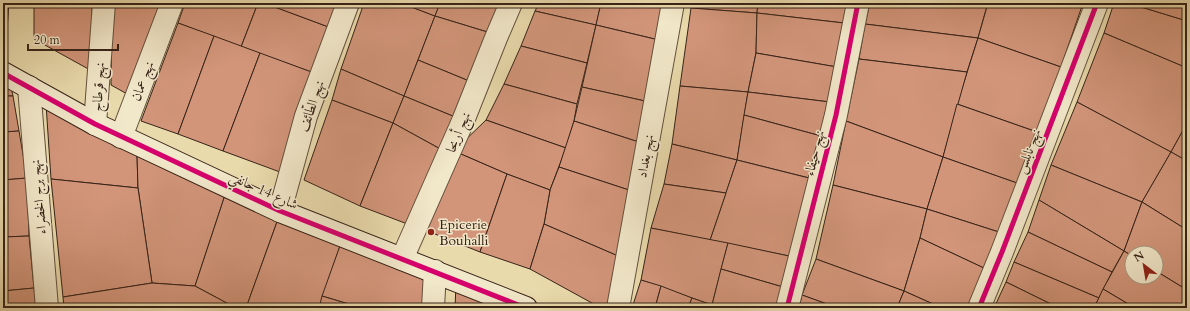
<svg xmlns="http://www.w3.org/2000/svg" width="1190" height="311" font-family="Cardo,Amiri,serif">
	<style>
		.building { fill: #d2957a; stroke: #372318 }
		.lines { fill: none; stroke-linecap: round; stroke-linejoin: round }
		.street-casing { stroke: #64513d; stroke-width: 24 }
		.secondary-casing { stroke: #372318; stroke-width: 24 }
		.street { stroke: #f1e7c9; stroke-width: 22 }
		.secondary { stroke: #f1e7c9; stroke-width: 22 }
		.cycleway-casing { stroke: #f1e7c9; stroke-width: 8 }
		.cycleway { stroke: #d6006c; stroke-width: 5 }
		.poi-dot { fill: #8f2418; stroke: #f1e7c9; stroke-width: 1.5 }
		.labels { text-anchor: middle; stroke-width: 3; stroke-linejoin: round; paint-order: stroke }
		.street-label { font-size: 14px; fill: #372318; stroke: #f1e7c9 }
		.poi-label { font-size: 14px; fill: #372318; stroke: #f1e7c9; text-anchor: start }
	</style>
	<rect width="100%" height="100%" fill="#e9daac"/>
	<filter id="stains"><feTurbulence type="fractalNoise" baseFrequency=".005" numOctaves="4"/><feColorMatrix values="0 0 0 0 .2 0 0 0 0 .09 0 0 0 0 .02 0 0 0 .5 -.17"/></filter>
	<radialGradient id="worn" r=".72"><stop offset=".6" stop-color="#630" stop-opacity="0"/><stop offset="1" stop-color="#630" stop-opacity=".3"/></radialGradient>
	<g class="building">
		<polygon points="3,3 9,3 7,30 3,27"/>
		<polygon points="34,3 92,3 92,71 34,39"/>
		<polygon points="112,3 163,3 129,95 111,85"/>
		<polygon points="185,3 258,3 241,47 178,23"/>
		<polygon points="258,3 264,3 334,29 317,74 241,47"/>
		<polygon points="264,3 344,3 334,29"/>
		<polygon points="364,3 401,3 435,16 404,96 341,69"/>
		<polygon points="401,3 440,3 435,16"/>
		<polygon points="440,3 506,3 494,34 435,16"/>
		<polygon points="539,3 601,3 596,25 535,11"/>
		<polygon points="601,3 668,3 663,41 596,25"/>
		<polygon points="691,3 758,3 757,13 691,8"/>
		<polygon points="758,3 848,3 844,23 757,13"/>
		<polygon points="870,3 973,3 987,6 978,38 865,24"/>
		<polygon points="973,3 988,3 987,6"/>
		<polygon points="988,3 1071,3 1082,6 1061,67 978,38"/>
		<polygon points="1071,3 1083,3 1082,6"/>
		<polygon points="1114,3 1128,3 1187,21 1187,68 1104,33"/>
		<polygon points="1128,3 1187,3 1187,21"/>
		<polygon points="691,8 757,13 756,53 748,92 680,86"/>
		<polygon points="535,11 596,25 587,63 521,46"/>
		<polygon points="757,13 844,23 837,67 756,53"/>
		<polygon points="435,16 494,34 474,83 418,60"/>
		<polygon points="178,23 214,36 178,134 141,121"/>
		<polygon points="865,24 978,38 967,72 859,59"/>
		<polygon points="596,25 663,41 654,103 582,87"/>
		<polygon points="1104,33 1187,68 1187,123 1171,152 1077,102"/>
		<polygon points="214,36 260,53 223,151 178,134"/>
		<polygon points="978,38 1061,67 1037,132 957,104"/>
		<polygon points="521,46 587,63 577,104 504,84"/>
		<polygon points="260,53 317,74 280,172 223,151"/>
		<polygon points="756,53 837,67 830,102 748,92"/>
		<polygon points="859,59 967,72 943,157 846,121"/>
		<polygon points="418,60 474,83 460,119 404,96"/>
		<polygon points="341,69 404,96 393,123 332,100"/>
		<polygon points="3,78 10,82 13,96 3,96"/>
		<polygon points="504,84 577,104 574,121 566,148 486,120"/>
		<polygon points="680,86 748,92 737,160 672,144"/>
		<polygon points="582,87 654,103 648,145 574,121"/>
		<polygon points="748,92 830,102 821,136 744,115"/>
		<polygon points="3,96 13,96 19,131 3,132"/>
		<polygon points="404,96 460,119 444,151 393,123"/>
		<polygon points="332,100 393,123 360,206 304,180"/>
		<polygon points="1077,102 1171,152 1142,202 1051,165"/>
		<polygon points="46,104 137,155 138,188 51,179"/>
		<polygon points="957,104 1037,132 1017,183 943,157"/>
		<polygon points="744,115 821,136 813,179 737,160"/>
		<polygon points="486,120 566,148 550,190 507,174 454,151"/>
		<polygon points="574,121 648,145 638,193 559,167"/>
		<polygon points="846,121 943,157 927,209 833,185"/>
		<polygon points="393,123 444,151 410,225 360,206"/>
		<polygon points="1187,123 1187,161 1171,152"/>
		<polygon points="19,131 27,178 3,180 3,132"/>
		<polygon points="672,144 737,160 726,193 664,184"/>
		<polygon points="454,151 507,174 480,252 425,230"/>
		<polygon points="1171,152 1187,161 1187,230 1142,202"/>
		<polygon points="137,155 225,195 195,286 152,283 138,188"/>
		<polygon points="943,157 1017,183 1002,233 927,209"/>
		<polygon points="737,160 813,179 789,256 710,240"/>
		<polygon points="1051,165 1142,202 1124,251 1039,200"/>
		<polygon points="559,167 638,193 625,259 544,224 550,190"/>
		<polygon points="507,174 550,190 544,224 530,269 480,252"/>
		<polygon points="27,178 29,236 3,237 3,180"/>
		<polygon points="51,179 138,188 152,283 63,297"/>
		<polygon points="664,184 726,193 710,240 651,228"/>
		<polygon points="833,185 927,209 920,238 904,291 816,259"/>
		<polygon points="225,195 278,219 246,308 236,308 195,286"/>
		<polygon points="1039,200 1124,251 1112,272 1028,232"/>
		<polygon points="1142,202 1187,230 1187,290 1156,271 1156,253 1132,253 1132,256 1124,251"/>
		<polygon points="927,209 1002,233 986,269 920,238"/>
		<polygon points="278,219 341,243 319,308 246,308"/>
		<polygon points="544,224 625,259 609,308 601,308 530,269"/>
		<polygon points="651,228 728,243 712,305 641,280"/>
		<polygon points="1028,232 1112,272 1099,298 1014,262"/>
		<polygon points="29,236 34,288 3,291 3,237"/>
		<polygon points="920,238 986,269 969,308 942,308 904,291"/>
		<polygon points="341,243 430,281 426,308 362,308 322,296"/>
		<polygon points="728,243 789,256 783,287 721,269"/>
		<polygon points="1124,251 1132,256 1132,277 1156,277 1156,271 1187,290 1187,308 1135,308 1103,289"/>
		<polygon points="816,259 904,291 897,308 838,308 802,295"/>
		<polygon points="1014,262 1099,298 1094,308 1059,308 1006,282"/>
		<polygon points="721,269 783,287 778,308 720,308 712,305"/>
		<polygon points="641,280 661,286 655,308 632,308"/>
		<polygon points="1006,282 1059,308 994,308"/>
		<polygon points="152,283 195,286 236,308 64,308 63,297"/>
		<polygon points="456,284 501,308 455,308"/>
		<polygon points="661,286 692,298 688,308 655,308"/>
		<polygon points="34,288 36,308 3,308 3,291"/>
		<polygon points="1103,289 1135,308 1094,308"/>
		<polygon points="904,291 942,308 897,308"/>
		<polygon points="802,295 838,308 799,308"/>
		<polygon points="322,296 362,308 319,308"/>
		<polygon points="692,298 712,305 720,308 688,308"/>
	</g>
	<g class="lines">
		<defs>
			<g id="street">
				<polyline points="29,87 47,308"/>
				<polyline points="95,124 104,3"/>
				<polyline points="121,137 172,3"/>
				<polyline points="280,211 306,116 348,3"/>
				<polyline points="402,259 463,121 496,38 511,3"/>
				<polyline points="433,308 435,271"/>
				<polyline points="618,308 673,3"/>
				<polyline points="787,308 836,115 858,3"/>
				<polyline points="979,308 1002,252 1097,3"/>
			</g>
			<polyline id="secondary" points="3,73 95,124 280,211 526,308"/>
		</defs>
		<use href="#street" class="street-casing"/>
		<use href="#secondary" class="secondary-casing"/>
		<use href="#street" class="street"/>
		<use href="#secondary" class="secondary"/>
		<defs>
			<g id="cycleway">
				<polyline points="3,73 95,124 280,211 526,308"/>
				<polyline points="787,308 836,115 858,3"/>
				<polyline points="979,308 1002,252 1097,3"/>
			</g>
		</defs>
		<use href="#cycleway" class="cycleway-casing"/>
		<use href="#cycleway" class="cycleway"/>
	</g>
	<circle class="poi-dot" cx="431" cy="232" r="4"/>
	<g class="labels">
		<g class="street-label">
			<text transform="translate(142 81) rotate(-69)" y="5">نهج عمان</text>
			<text transform="translate(98 87) rotate(-86)" y="5">نهج قرطاج</text>
			<text transform="translate(311 106) rotate(-71)" y="5">نهج الطّائف</text>
			<text transform="translate(458 132) rotate(-67)" y="5">نهج أريحا</text>
			<text transform="translate(1028 151) rotate(-69)" y="5">نهج نابلس</text>
			<text transform="translate(814 153) rotate(-76)" y="5">نهج حيفاء</text>
			<text transform="translate(645 156) rotate(-80)" y="5">نهج بغداد</text>
			<text transform="translate(264 190) rotate(24)" y="5">شارع 14 جانفي</text>
			<text transform="translate(38 197) rotate(-95)" y="5">نهج برج الخضراء</text>
		</g>
		<g class="poi-label">
			<text x="439" y="229">Epicerie<tspan x="439" dy="16">Bouhalli</tspan></text>
		</g>
	</g>
	<rect width="1190" height="311" fill="none" stroke="#e9daac" stroke-width="16"/>
	<rect x="4" y="4" width="1182" height="303" fill="none" stroke="#372318" stroke-width="2"/>
	<rect x="8" y="8" width="1174" height="295" fill="none" stroke="#372318"/>
	<g transform="translate(1144 265) rotate(329)"><circle r="19" fill="#f1e7c9" stroke="#a79982"/>
	<path d="M0-3L7 15L0 10L-7 15Z" fill="#8f2418"/>
	<text y="-6" font-size="11" font-weight="bold" text-anchor="middle" fill="#372318">N</text>
	</g>
	<path d="M28 44v6h90v-6" fill="none" stroke="#372318" stroke-width="2"/>
	<text x="34" y="44" font-size="12" fill="#372318" stroke="#f1e7c9" stroke-width="3" paint-order="stroke">20 m</text>
	<rect width="100%" height="100%" filter="url(#stains)"/>
	<rect width="100%" height="100%" fill="url(#worn)"/>
</svg>
